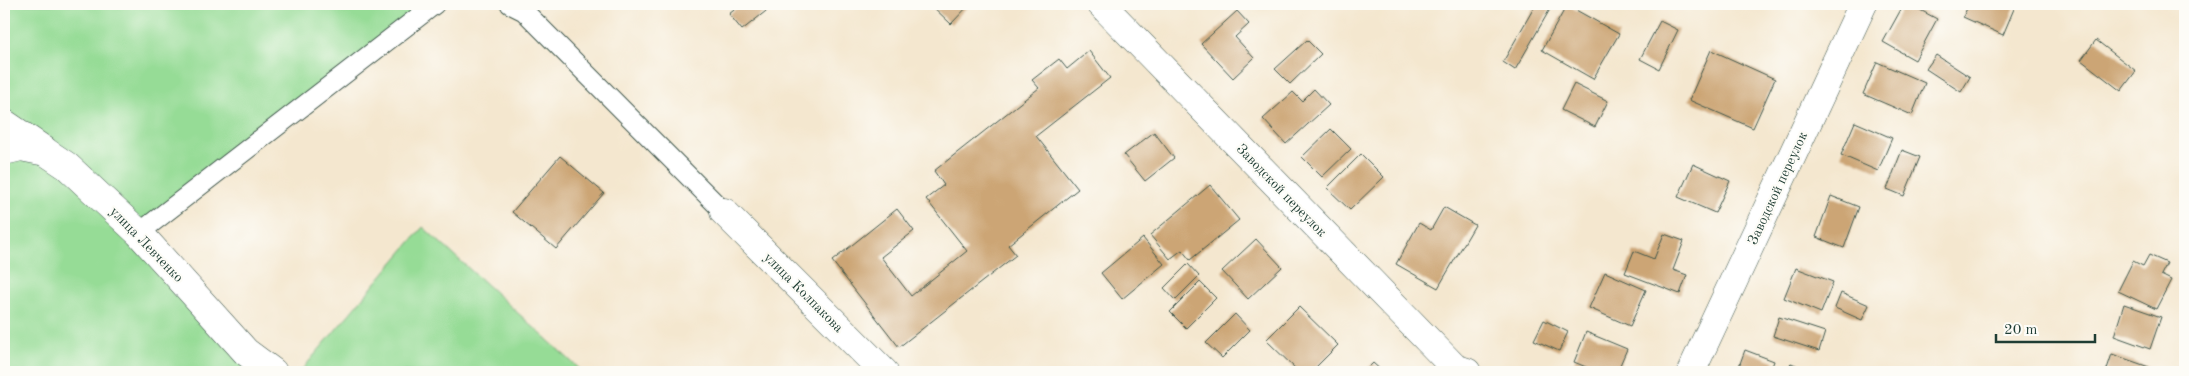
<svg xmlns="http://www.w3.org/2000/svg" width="2189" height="376" font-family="'Old Standard TT',serif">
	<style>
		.green { fill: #96dc96; stroke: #5a8c65 }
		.building { fill: #cca575 }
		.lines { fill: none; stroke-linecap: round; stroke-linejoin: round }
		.service-casing { stroke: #3f564b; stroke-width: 21 }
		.minor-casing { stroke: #3f564b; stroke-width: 29 }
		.service { stroke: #fff; stroke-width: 19 }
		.minor { stroke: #fff; stroke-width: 28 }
		.labels { text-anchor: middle; stroke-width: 4.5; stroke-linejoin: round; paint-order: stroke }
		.street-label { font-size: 14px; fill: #1f3d34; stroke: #fdfcf7 }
	</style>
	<rect width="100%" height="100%" fill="#fdfcf7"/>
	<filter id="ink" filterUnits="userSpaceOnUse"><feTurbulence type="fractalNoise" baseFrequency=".02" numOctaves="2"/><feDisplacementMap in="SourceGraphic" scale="10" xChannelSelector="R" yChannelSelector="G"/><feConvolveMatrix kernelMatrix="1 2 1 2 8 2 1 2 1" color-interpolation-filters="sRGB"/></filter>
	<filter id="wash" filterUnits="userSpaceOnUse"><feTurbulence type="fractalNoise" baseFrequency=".0096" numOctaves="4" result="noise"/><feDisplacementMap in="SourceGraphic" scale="20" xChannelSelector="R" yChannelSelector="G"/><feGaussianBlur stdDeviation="1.12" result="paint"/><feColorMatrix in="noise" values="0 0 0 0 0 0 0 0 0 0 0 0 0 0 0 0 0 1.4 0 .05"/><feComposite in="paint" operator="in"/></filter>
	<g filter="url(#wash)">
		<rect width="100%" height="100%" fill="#f4e7cf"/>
		<g class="green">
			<polygon points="4,4 411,4 420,15 139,232 273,372 4,372"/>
			<polygon points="423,227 583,372 300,372"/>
		</g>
		<g id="blocks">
			<g class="building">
				<polygon points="742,4 775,4 742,30 729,14"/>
				<polygon points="930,4 970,4 951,24"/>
				<polygon points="1536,4 1553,4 1515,70 1503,62"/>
				<polygon points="1904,4 1909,4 1937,19 1915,60 1883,42"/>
				<polygon points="1969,4 2016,4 2003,35 1963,17"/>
				<polygon points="1567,5 1619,34 1593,79 1542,50"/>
				<polygon points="1237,11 1249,24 1235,37 1254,58 1233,78 1201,44"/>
				<polygon points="1660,21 1678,30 1659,69 1640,59"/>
				<polygon points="1307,40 1321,54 1290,84 1275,69"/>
				<polygon points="2096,40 2136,71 2121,91 2081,60"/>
				<polygon points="1711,50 1775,79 1753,128 1689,100"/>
				<polygon points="1089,51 1110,78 1036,136 1078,189 1008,245 1016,255 899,347 832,261 897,209 914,231 881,257 911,296 967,251 926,199 944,185 934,171 1039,88 1032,80 1059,59 1067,69"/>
				<polygon points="1936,55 1970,77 1961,92 1926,69"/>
				<polygon points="1877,62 1925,83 1912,115 1863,94"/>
				<polygon points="1574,84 1608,101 1595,127 1561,110"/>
				<polygon points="1314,89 1329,105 1286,144 1263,119 1293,92 1302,101"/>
				<polygon points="1855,122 1892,138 1878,171 1841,155"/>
				<polygon points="1331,129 1351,149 1322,177 1302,157"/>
				<polygon points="1154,132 1174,158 1145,181 1124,155"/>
				<polygon points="1902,150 1920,157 1904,196 1887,189"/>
				<polygon points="1361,154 1384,177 1350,210 1327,188"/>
				<polygon points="560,156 604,193 556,249 512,212"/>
				<polygon points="1693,164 1730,181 1715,213 1678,197"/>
				<polygon points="1210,185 1239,220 1190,260 1182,250 1170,259 1150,235"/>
				<polygon points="1831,196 1859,207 1844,248 1816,237"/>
				<polygon points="1444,207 1475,225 1438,288 1396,264 1419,223 1431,230"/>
				<polygon points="1664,234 1684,241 1673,270 1687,275 1680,294 1625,273 1634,251 1654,259"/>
				<polygon points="1143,238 1164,264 1122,299 1101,273"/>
				<polygon points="1256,239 1282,267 1248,299 1222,271"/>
				<polygon points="2149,255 2167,263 2161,275 2171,280 2156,309 2118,291 2133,261 2143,266"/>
				<polygon points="1188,264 1199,276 1175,300 1164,288"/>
				<polygon points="1796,268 1833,282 1821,313 1784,298"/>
				<polygon points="1605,272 1646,290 1630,326 1589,308"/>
				<polygon points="1200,282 1216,298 1186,328 1170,312"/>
				<polygon points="1841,293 1869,305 1862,320 1835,308"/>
				<polygon points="2124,304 2161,317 2150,349 2114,336"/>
				<polygon points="1299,307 1338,345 1311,372 1299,372 1266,340"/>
				<polygon points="1235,314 1250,330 1222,358 1206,343"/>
				<polygon points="1779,317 1825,332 1819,351 1773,336"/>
				<polygon points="1544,320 1568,332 1559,351 1534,340"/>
				<polygon points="1586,332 1627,349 1617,372 1598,372 1574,362"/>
				<polygon points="1745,350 1774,361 1770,372 1745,372 1738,369"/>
				<polygon points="2112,354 2149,367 2147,372 2106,372"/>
				<polygon points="1373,363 1383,372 1364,372"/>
				<polygon points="1791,363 1813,372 1788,372"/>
			</g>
		</g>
	</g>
	<g filter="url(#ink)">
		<use href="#blocks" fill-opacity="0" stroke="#3f564b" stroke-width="1"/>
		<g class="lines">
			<defs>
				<g id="service">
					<polyline points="510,4 524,11 724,212"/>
					<polyline points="139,233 435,4"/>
				</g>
				<g id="minor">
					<polyline points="1101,4 1455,368 1467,372"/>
					<polyline points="4,123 44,150"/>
					<polyline points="4,151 21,147 46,152 67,166 139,233 246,352 273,372"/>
					<polyline points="724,212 884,372"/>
					<polyline points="1691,372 1863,4"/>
				</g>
			</defs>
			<use href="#service" class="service-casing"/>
			<use href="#minor" class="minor-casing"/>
			<use href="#service" class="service"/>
			<use href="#minor" class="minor"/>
		</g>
	</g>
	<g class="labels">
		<g class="street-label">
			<text transform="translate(1777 188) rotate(-65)" y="5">Заводской переулок</text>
			<text transform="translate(1282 190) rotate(46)" y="5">Заводской переулок</text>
			<text transform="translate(147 244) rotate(46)" y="5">улица Левченко</text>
			<text transform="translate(804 292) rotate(45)" y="5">улица Колпакова</text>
		</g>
	</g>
	<rect width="2189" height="376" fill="none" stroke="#fdfcf7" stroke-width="20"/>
	<path d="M1996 334v8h99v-8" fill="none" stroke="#1f3d34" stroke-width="2.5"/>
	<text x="2004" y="334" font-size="15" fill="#1f3d34" stroke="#fdfcf7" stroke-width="4" paint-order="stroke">20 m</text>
</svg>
